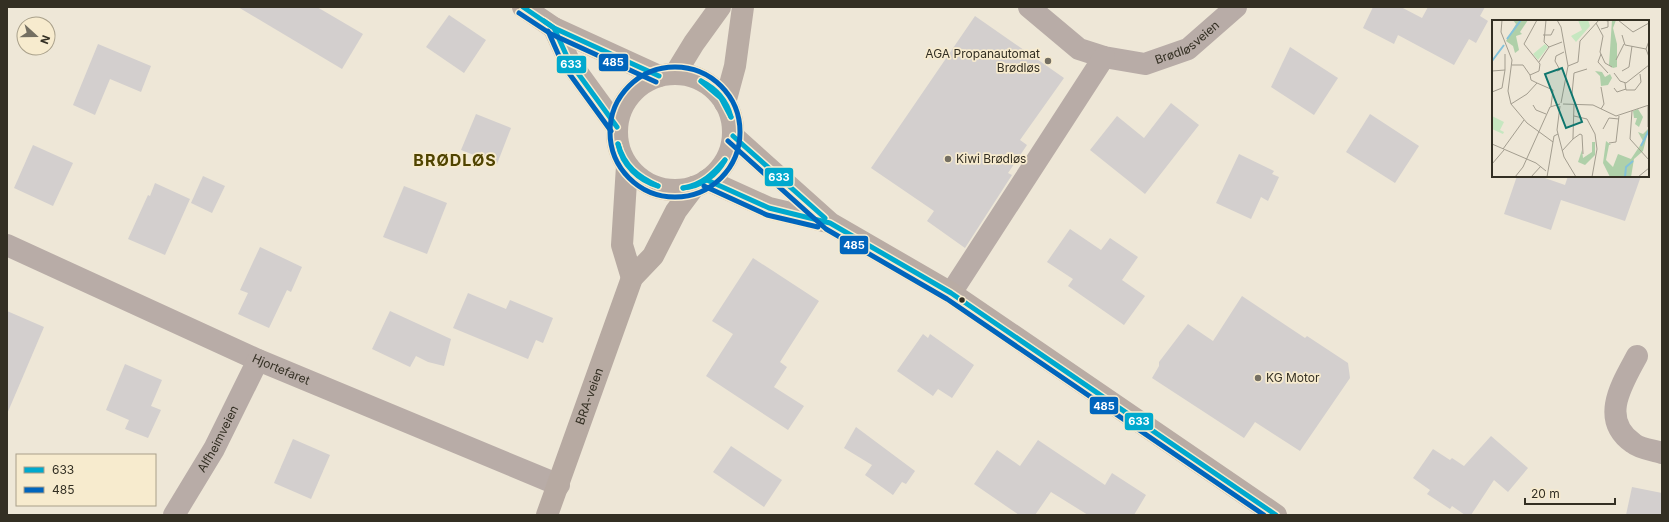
<svg xmlns="http://www.w3.org/2000/svg" width="1669" height="522" font-family="Inter,sans-serif">
	<style>
		.building { fill: #d3cfce }
		.lines { fill: none; stroke-linecap: round; stroke-linejoin: round }
		.minor { stroke: #b8aca7; stroke-width: 22 }
		.secondary { stroke: #b7aaa2; stroke-width: 22 }
		.primary { stroke: #b9aca4; stroke-width: 22 }
		.bus-1-casing { stroke: #f7ebce; stroke-width: 8 }
		.bus-2-casing { stroke: #f7ebce; stroke-width: 8 }
		.bus-1 { stroke: #00a9ce; stroke-width: 5 }
		.bus-2 { stroke: #0065bd; stroke-width: 5 }
		.poi-dot { fill: #746f62; stroke: #f7ebce; stroke-width: 1.5 }
		.bus-dot { fill: #332f23; stroke: #f7ebce; stroke-width: 1.5 }
		.labels { text-anchor: middle; stroke-width: 3.5; stroke-linejoin: round; paint-order: stroke }
		.street-label { font-size: 12px; fill: #332f23; stroke: #f7ebce }
		.poi-label { font-size: 12px; fill: #332f23; stroke: #f7ebce; text-anchor: start }
		.district-label { font-size: 16px; font-weight: bold; letter-spacing: 1px; fill: #504400; stroke: #f7ebce }
		.inset-river { fill: none; stroke: #84c2db; stroke-width: 2 }
		.inset-road { fill: none; stroke: #a39d8f; stroke-width: 1 }
		.view { fill: #0f766e; fill-opacity: 0.15; stroke: #0f766e; stroke-width: 2 }
		.inset-edge { fill: none; stroke: #332f23; stroke-width: 2 }
		.line-badge { stroke: #f7ebce; stroke-width: 1.5 }
		.badge-label { font-size: 11px; text-anchor: middle; font-weight: bold; fill: #fff }
	</style>
	<rect width="100%" height="100%" fill="#eee7d7"/>
	<g class="building">
		<polygon points="238,7 317,7 363,34 342,69"/>
		<polygon points="1373,7 1401,7 1422,18 1428,7 1485,7 1480,16 1488,21 1476,43 1469,39 1454,65 1398,35 1394,44 1363,28"/>
		<polygon points="449,15 486,40 464,73 426,47"/>
		<polygon points="975,16 1064,78 1020,140 1027,145 1008,173 1012,175 965,248 927,221 934,211 871,168"/>
		<polygon points="98,44 151,66 141,92 110,79 95,115 73,105"/>
		<polygon points="1290,47 1338,78 1314,115 1271,87"/>
		<polygon points="1171,103 1199,125 1145,194 1090,150 1117,116 1144,138"/>
		<polygon points="476,114 511,128 497,164 461,150"/>
		<polygon points="1370,114 1419,146 1395,183 1346,152"/>
		<polygon points="33,145 73,163 53,206 14,188"/>
		<polygon points="1239,154 1274,171 1272,174 1279,177 1268,201 1261,197 1251,219 1216,203"/>
		<polygon points="203,176 225,186 212,213 191,203"/>
		<polygon points="1517,176 1539,176 1565,185 1568,176 1641,176 1625,221 1561,200 1551,230 1504,214"/>
		<polygon points="155,183 190,199 165,255 128,239 148,195 150,196"/>
		<polygon points="404,186 447,203 427,254 383,237"/>
		<polygon points="1070,229 1101,250 1110,238 1138,257 1122,280 1145,296 1124,325 1068,286 1073,279 1047,262"/>
		<polygon points="260,247 302,267 291,292 287,290 269,328 238,314 248,293 240,290"/>
		<polygon points="753,258 819,301 780,362 787,367 774,387 804,406 788,430 706,376 733,334 712,321"/>
		<polygon points="468,293 506,309 510,300 553,318 543,343 536,340 528,359 453,328"/>
		<polygon points="1242,296 1305,338 1307,336 1348,363 1350,378 1300,451 1255,422 1244,438 1152,378 1159,366 1159,362 1188,324 1213,341"/>
		<polygon points="7,311 44,327 7,414"/>
		<polygon points="390,311 451,339 444,366 428,362 416,356 410,367 372,349"/>
		<polygon points="923,334 928,338 930,334 974,365 952,398 938,389 933,396 897,371"/>
		<polygon points="125,364 162,380 151,406 161,410 148,438 125,429 129,420 106,410"/>
		<polygon points="856,427 915,471 906,484 902,482 893,495 865,475 872,465 844,448"/>
		<polygon points="1491,436 1528,468 1508,492 1494,480 1471,515 1465,515 1452,506 1450,509 1427,494 1430,490 1413,478 1433,449 1450,460 1452,458 1464,466"/>
		<polygon points="293,439 330,455 311,499 274,483"/>
		<polygon points="1038,440 1105,485 1112,473 1146,495 1134,515 1088,515 1051,492 1035,515 1019,515 974,484 997,450 1020,466"/>
		<polygon points="731,446 782,480 764,507 713,472"/>
		<polygon points="1632,487 1662,493 1662,515 1626,515"/>
	</g>
	<g class="lines">
		<g class="minor">
			<path id="s1" d="M 1029,7 L 1079,49 L 1104,57 L 1145,64 L 1188,49 L 1236,7"/>
			<path id="s2" d="M 7,245 L 258,360 L 559,485"/>
			<polyline points="951,293 1104,57"/>
			<path d="M 1637,356 C 1622,384 1599,419 1633,443 C 1640,449 1653,450 1662,453"/>
			<path id="s3" d="M 174,515 L 214,449 L 258,360"/>
		</g>
		<g class="secondary">
			<polyline points="627,166 622,245 632,278"/>
			<path id="s4" d="M 547,515 L 632,278 L 653,256 L 676,211 L 694,187"/>
		</g>
		<g class="primary">
			<polyline points="523,7 554,28 659,76"/>
			<polyline points="554,28 569,61 617,127"/>
			<polyline points="675,74 694,43 720,7"/>
			<circle cx="675" cy="132" r="58"/>
			<polyline points="725,103 735,66 743,7"/>
			<polyline points="733,136 830,223 951,293 1276,515"/>
			<polyline points="707,180 769,208 828,222"/>
		</g>
		<defs>
			<g id="bus-1">
				<polyline points="523,7 554,28 569,61 617,127"/>
				<polyline points="544,21 554,28 659,76"/>
				<path d="M 701,81 C 717,89 727,101 731,117"/>
				<polyline points="701,81 721,98 731,117"/>
				<polyline points="733,136 825,218"/>
				<path d="M 618,144 C 624,166 638,177 658,186"/>
				<path d="M 618,144 C 622,165 639,181 658,186"/>
				<polyline points="707,180 769,208 830,223 951,293 1276,515"/>
				<path d="M 683,188 C 702,185 713,174 725,160"/>
				<path d="M 683,188 C 701,187 717,175 725,160"/>
			</g>
			<g id="bus-2">
				<polyline points="519,13 551,34 656,82"/>
				<polyline points="548,31 563,65 611,131"/>
				<circle cx="675" cy="132" r="65"/>
				<polyline points="728,141 826,229 947,299 1264,515"/>
				<polyline points="704,186 767,215 818,227"/>
			</g>
		</defs>
		<use href="#bus-1" class="bus-1-casing"/>
		<use href="#bus-2" class="bus-2-casing"/>
		<use href="#bus-1" class="bus-1"/>
		<use href="#bus-2" class="bus-2"/>
	</g>
	<g class="poi-dot">
		<circle cx="1048" cy="61" r="4"/>
		<circle cx="948" cy="159" r="4"/>
		<circle cx="1258" cy="378" r="4"/>
	</g>
	<circle class="bus-dot" cx="962" cy="300" r="3.5"/>
	<g class="labels">
		<g class="street-label">
			<text dy="4" stroke="none"><textPath href="#s1" startOffset="181">Brødløsveien</textPath></text>
			<text dy="4" stroke="none"><textPath href="#s2" startOffset="301">Hjortefaret</textPath></text>
			<text dy="4" stroke="none"><textPath href="#s4" startOffset="126">BRA-veien</textPath></text>
			<text dy="4" stroke="none"><textPath href="#s3" startOffset="88">Alfheimveien</textPath></text>
		</g>
		<g class="poi-label">
			<text x="1040" y="58" text-anchor="end">AGA Propanautomat<tspan x="1040" dy="14">Brødløs</tspan></text>
			<text x="956" y="163">Kiwi Brødløs</text>
			<text x="1266" y="382">KG Motor</text>
		</g>
		<g class="district-label">
			<text x="455" y="166">BRØDLØS</text>
		</g>
	</g>
	<g transform="translate(1492 20)">
		<rect width="157" height="157" fill="#eee7d7"/>
		<path d="M 86,0 L 96,0 L 98,6 L 84,22 L 79,16 L 90,10 ZM 53,24 L 56,27 L 46,40 L 41,34 ZM 0,96 L 12,102 L 8,110 L 12,112 L 11,114 L 0,109 Z" fill="#c6e7c0"/>
		<path d="M 21,0 L 36,0 L 28,12 L 30,14 L 24,16 L 27,30 L 23,33 L 21,26 L 14,21 L 24,4 ZM 120,0 L 124,0 L 121,8 L 125,24 L 125,47 L 121,48 L 117,45 ZM 103,51 L 110,52 L 113,57 L 118,54 L 120,58 L 116,65 L 109,66 L 108,56 ZM 146,89 L 151,97 L 147,107 L 143,104 L 145,98 L 142,98 L 141,91 ZM 157,108 L 151,131 L 142,139 L 139,157 L 118,157 L 111,143 L 114,121 L 119,125 L 117,125 L 114,140 L 121,147 L 126,134 L 139,139 L 151,121 L 146,112 L 151,114 ZM 100,122 L 103,122 L 103,135 L 93,145 L 86,142 L 90,130 L 91,138 L 100,132 Z" fill="#afd0a9"/>
		<path class="inset-river" d="M 15,19 L 29,0M 0,41 L 12,25M 149,126 L 157,110M 133,157 L 134,147 L 141,141"/>
		<path class="inset-road" d="M 10,0 L 9,12 L 20,40 L 16,71 L 19,84 L 35,103 L 61,122M 45,0 L 32,24 L 48,44 L 47,51 L 38,55 L 39,60 L 45,63M 54,0 L 52,22 L 57,27 L 70,22M 65,0 L 69,7 L 76,46 L 69,83M 126,0 L 141,12 L 157,3M 104,3 L 111,16 L 108,32 L 113,43 L 120,47M 109,9 L 116,7 L 116,1 L 112,0M 51,15 L 59,15 L 62,9M 130,15 L 133,25 L 154,29M 157,21 L 154,29 L 157,37M 13,34 L 13,50M 109,34 L 106,42 L 116,53M 124,40 L 132,24M 47,42 L 57,27M 20,45 L 31,45 L 38,55M 76,46 L 86,42 L 88,21 L 107,0M 0,51 L 13,50 L 10,68 L 0,72M 65,51 L 68,50 L 63,41 L 64,36 L 72,32M 130,51 L 137,47 L 140,26M 122,53 L 128,61 L 134,63 L 157,45M 133,63 L 134,70 L 143,70 L 149,62 L 148,54M 122,68 L 125,72 L 134,69M 80,74 L 82,53 L 95,49M 19,84 L 35,74 L 45,63 L 61,70 L 59,86M 71,84 L 101,85 L 124,96 L 157,85M 82,84 L 81,117 L 81,119 L 88,114 L 90,115 L 91,134M 41,85 L 44,90 L 54,94M 156,85 L 156,107M 68,86 L 65,110 L 72,137 L 84,157M 109,89 L 112,84 L 109,67M 140,91 L 138,119 L 157,140M 82,96 L 95,99 L 103,114 L 105,129 L 100,157M 111,109 L 117,98 L 127,99M 117,123 L 124,122 L 127,96M 0,124 L 44,143 L 54,151M 11,129 L 32,100M 70,131 L 81,119M 0,144 L 12,130M 23,157 L 31,147 L 58,87 L 68,84M 39,157 L 49,146M 55,157 L 62,116 L 66,114M 146,157 L 157,148"/>
		<path class="view" d="M 70,48 L 90,102 L 74,108 L 53,54 Z"/>
		<rect width="157" height="157" class="inset-edge"/>
	</g>
	<g class="line-badge">
		<rect x="598" y="53" width="31" height="19" rx="4" fill="#0065bd"/>
		<rect x="556" y="55" width="31" height="19" rx="4" fill="#00a9ce"/>
		<rect x="764" y="167" width="30" height="20" rx="4" fill="#00a9ce"/>
		<rect x="839" y="235" width="30" height="20" rx="4" fill="#0065bd"/>
		<rect x="1089" y="396" width="30" height="19" rx="4" fill="#0065bd"/>
		<rect x="1124" y="412" width="30" height="19" rx="4" fill="#00a9ce"/>
	</g>
	<g class="badge-label">
		<text x="613" y="66">485</text>
		<text x="571" y="68">633</text>
		<text x="779" y="181">633</text>
		<text x="854" y="249">485</text>
		<text x="1104" y="410">485</text>
		<text x="1139" y="425">633</text>
	</g>
	<rect width="1669" height="522" fill="none" stroke="#332f23" stroke-width="16"/>
	<rect x="16" y="454" width="140" height="52" fill="#f7ebce" stroke="#a9a08a"/>
	<rect x="24" y="467" width="20" height="6" fill="#00a9ce" stroke="#a9a08a"/>
	<text x="52" y="474" font-size="12" fill="#332f23">633</text>
	<rect x="24" y="487" width="20" height="6" fill="#0065bd" stroke="#a9a08a"/>
	<text x="52" y="494" font-size="12" fill="#332f23">485</text>
	<g transform="translate(36 36) rotate(111)"><circle r="19" fill="#f7ebce" stroke="#a9a08a"/>
	<path d="M0-3L7 15L0 10L-7 15Z" fill="#746f62"/>
	<text y="-6" font-size="11" font-weight="bold" text-anchor="middle" fill="#332f23">N</text>
	</g>
	<path d="M1525 498v6h90v-6" fill="none" stroke="#332f23" stroke-width="2"/>
	<text x="1531" y="498" font-size="12" fill="#332f23" stroke="#f7ebce" stroke-width="3" paint-order="stroke">20 m</text>
</svg>
